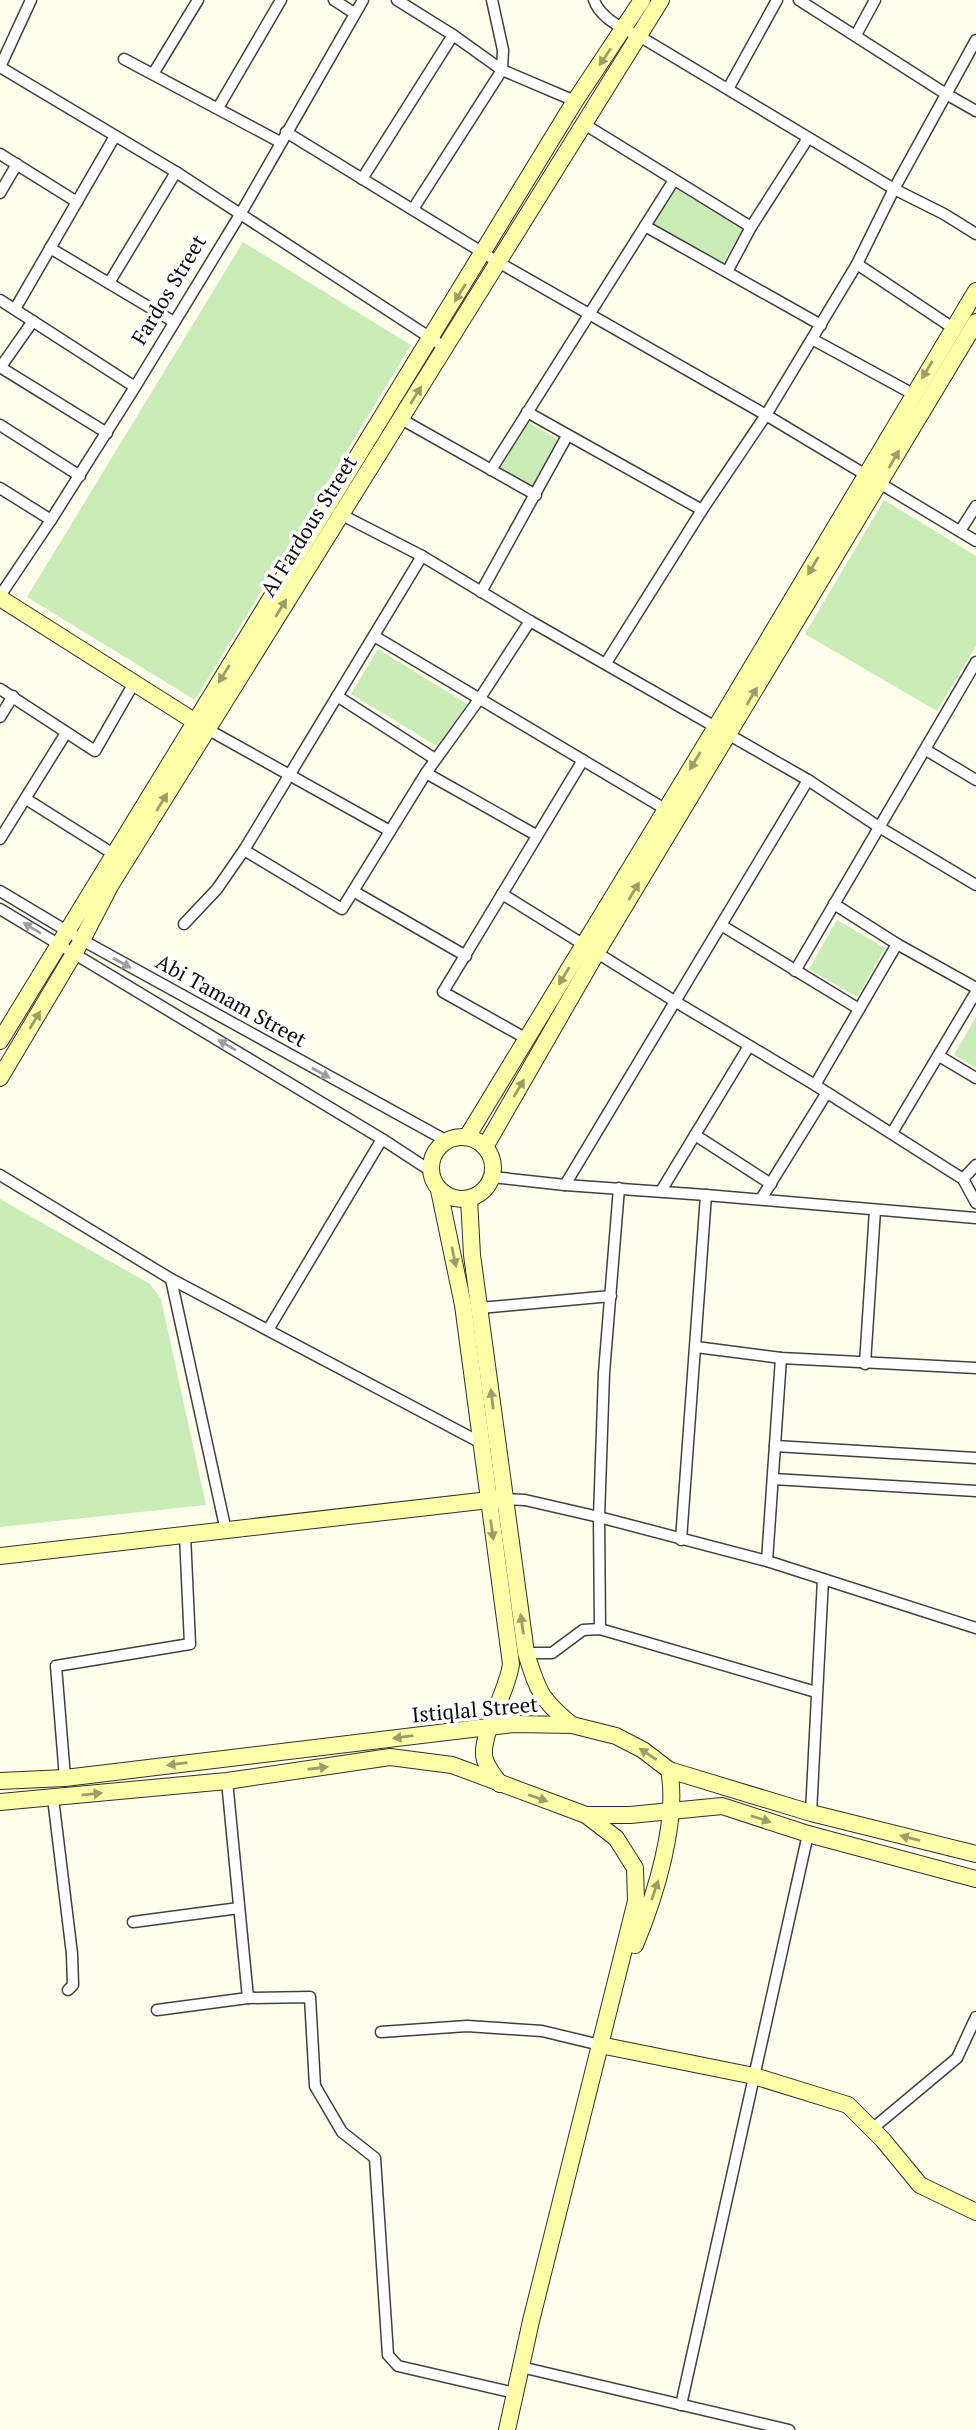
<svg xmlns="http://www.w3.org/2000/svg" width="976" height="2430" font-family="'PT Serif',serif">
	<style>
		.green { fill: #c9ebb5 }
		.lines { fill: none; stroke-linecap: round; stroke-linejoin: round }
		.street-casing { stroke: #404040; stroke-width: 13 }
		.secondary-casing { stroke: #2f2f2f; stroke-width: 18 }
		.street { stroke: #fff; stroke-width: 10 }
		.secondary { stroke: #fcffa8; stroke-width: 16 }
		.oneway { fill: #9c9e6a }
		.oneway2 { fill: #9e9e9e }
		.labels { text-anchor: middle; stroke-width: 7; stroke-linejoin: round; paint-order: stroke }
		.street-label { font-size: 21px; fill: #0d0d0d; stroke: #fff }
	</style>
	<rect width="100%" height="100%" fill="#fffeed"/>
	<g class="green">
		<polygon points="676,189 743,229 723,263 653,223"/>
		<polygon points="243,242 411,345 195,700 27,597"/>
		<polygon points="528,422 559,440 534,486 500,469"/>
		<polygon points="884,500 976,556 976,646 937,711 805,634"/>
		<polygon points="378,649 467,704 437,746 351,694"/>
		<polygon points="837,920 885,948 857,997 809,969"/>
		<polygon points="976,1017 976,1068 954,1055"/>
		<polygon points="0,1199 150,1284 161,1299 206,1505 0,1527"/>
	</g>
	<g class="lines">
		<defs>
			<g id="street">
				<polyline points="334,0 354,13"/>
				<polyline points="397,0 453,35 502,70 575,101"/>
				<path d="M 594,0 C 600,18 622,29 639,36 L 894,189 L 944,214 L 976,234"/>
				<polyline points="799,0 946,94 976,111"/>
				<polyline points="856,35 875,0"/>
				<polyline points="124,59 280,142"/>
				<polyline points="0,67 176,172 446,348"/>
				<polyline points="0,67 31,0"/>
				<polyline points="153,74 198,0"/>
				<polyline points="728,89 777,0"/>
				<polyline points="218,108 281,0"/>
				<polyline points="584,124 751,227"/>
				<polyline points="286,132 498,262 766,415 976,541"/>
				<polyline points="0,154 77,202"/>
				<polyline points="362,179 453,35"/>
				<polyline points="0,193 17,164"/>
				<polyline points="413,209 502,70 503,50 492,0"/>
				<polyline points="645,226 821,325"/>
				<polyline points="50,248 174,322"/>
				<polyline points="857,264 953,328"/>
				<polyline points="727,272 751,227 808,138"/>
				<polyline points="109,283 176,172"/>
				<polyline points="0,300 135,387"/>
				<polyline points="15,309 115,136"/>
				<polyline points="812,339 913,394"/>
				<polyline points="0,367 107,433"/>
				<polyline points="0,368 33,321"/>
				<polyline points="527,412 702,510"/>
				<polyline points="401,419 536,495"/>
				<polyline points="0,425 80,476"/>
				<polyline points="491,470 674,180"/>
				<polyline points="0,488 51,520"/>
				<polyline points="338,513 422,556 530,621 808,780 879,827 976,885"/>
				<polyline points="960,531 976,506"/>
				<polyline points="481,592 567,436"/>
				<polyline points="0,596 51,520 135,387 241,213 363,0"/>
				<polyline points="374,636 665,809"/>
				<polyline points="606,663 702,510 766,415 857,264 894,189 976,40"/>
				<polyline points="0,689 95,751 134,683"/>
				<polyline points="337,696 435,759"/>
				<polyline points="0,717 13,696"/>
				<polyline points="207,729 390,831"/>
				<polyline points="926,750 976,780"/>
				<polyline points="426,773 536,835"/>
				<polyline points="26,799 115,855"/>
				<polyline points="0,839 66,733"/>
				<polyline points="244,850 342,909 426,773 480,698 530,621"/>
				<polyline points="0,891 82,940 447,1141"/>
				<polyline points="353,891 466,956"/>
				<polyline points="502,894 676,1002 815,1085 963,1179 976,1203"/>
				<polyline points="834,904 897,944 976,988"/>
				<polyline points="0,909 382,1139 431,1171"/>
				<polyline points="184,924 217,889 244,850 422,556"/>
				<polyline points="721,925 859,1009"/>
				<polyline points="795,971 976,662"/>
				<polyline points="527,1039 443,992 583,760"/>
				<polyline points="939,1056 976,1078"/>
				<polyline points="815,1085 897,944"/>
				<polyline points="892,1133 976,992"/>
				<polyline points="695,1135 771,1184"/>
				<polyline points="0,1175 171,1279 485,1445"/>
				<polyline points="493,1177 565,1185 706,1195 976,1218"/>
				<polyline points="963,1179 976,1165"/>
				<polyline points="565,1185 808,780"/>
				<polyline points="661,1191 749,1046"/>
				<polyline points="761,1199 826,1094"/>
				<polyline points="171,1279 226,1531"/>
				<polyline points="480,1308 611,1296"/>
				<polyline points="268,1330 382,1139"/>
				<polyline points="696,1347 781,1358 976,1368"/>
				<polyline points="865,1364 875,1210"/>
				<polyline points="775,1446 976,1458"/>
				<polyline points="773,1479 976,1491"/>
				<polyline points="504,1499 525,1500 599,1517 767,1561 976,1628"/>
				<polyline points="681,1540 706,1195"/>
				<polyline points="767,1561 781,1358"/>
				<polyline points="600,1629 599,1517 604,1373 619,1188"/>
				<polyline points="526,1653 552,1653 583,1630 600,1629 816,1692"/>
				<polyline points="65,1778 56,1666 190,1644 185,1535"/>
				<polyline points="227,1781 248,1998 310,1997 315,2086 342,2132 375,2158 388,2355 398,2366 515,2393"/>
				<polyline points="53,1798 72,1954 73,1985 68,1990"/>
				<polyline points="811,1813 823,1579"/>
				<polyline points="133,1922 239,1908"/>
				<polyline points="157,2010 248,1998"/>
				<polyline points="381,2032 467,2026 542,2031 600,2045"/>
				<polyline points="872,2129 957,2058 976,2017"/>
				<polyline points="521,2367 789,2430"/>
				<polyline points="681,2405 808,1834"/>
			</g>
			<g id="secondary">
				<polyline points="0,598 202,726"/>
				<polyline points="0,1041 575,101 642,0"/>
				<polyline points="0,1078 82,940 110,886 661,0"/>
				<circle cx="462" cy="1168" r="31"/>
				<polyline points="467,1137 716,727 976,291"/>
				<polyline points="485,1147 597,952 976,322"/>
				<path d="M 439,1190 L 463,1305 L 511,1664 C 508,1691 478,1738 485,1760 C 488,1769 495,1777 500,1784"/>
				<path d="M 469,1199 L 472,1255 L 526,1653 C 538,1691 540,1699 572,1725"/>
				<polyline points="0,1556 498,1499"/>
				<polyline points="0,1781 65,1778 513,1724 572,1725 616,1736 643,1750 669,1770 811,1813 976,1854"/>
				<polyline points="0,1802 227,1781 390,1757 452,1765 586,1815 630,1815 722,1806 808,1834 976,1879"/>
				<path d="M 635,1945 C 655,1897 679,1821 669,1770"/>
				<polyline points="600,2045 754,2076 848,2105 883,2140 920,2185 976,2212"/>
				<polyline points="507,2430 531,2321 636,1901 635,1868 616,1838 586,1815"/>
			</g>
		</defs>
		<use href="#street" class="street-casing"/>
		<use href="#secondary" class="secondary-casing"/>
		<use href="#street" class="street"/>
		<use href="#secondary" class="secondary"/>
	</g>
	<defs><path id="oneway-solid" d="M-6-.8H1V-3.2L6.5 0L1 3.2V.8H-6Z" transform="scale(1.75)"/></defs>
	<g class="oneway">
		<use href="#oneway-solid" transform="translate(605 57) rotate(124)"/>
		<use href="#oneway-solid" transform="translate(460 293) rotate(122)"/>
		<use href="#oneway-solid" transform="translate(927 370) rotate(121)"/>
		<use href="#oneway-solid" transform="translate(416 395) rotate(-58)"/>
		<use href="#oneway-solid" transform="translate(894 459) rotate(-60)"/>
		<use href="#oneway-solid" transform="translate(813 566) rotate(121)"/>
		<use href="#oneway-solid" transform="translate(281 608) rotate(-58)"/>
		<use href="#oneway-solid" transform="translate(224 674) rotate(122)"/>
		<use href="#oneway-solid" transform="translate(752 696) rotate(-59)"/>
		<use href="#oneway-solid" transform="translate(695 761) rotate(121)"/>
		<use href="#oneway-solid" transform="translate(162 802) rotate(-58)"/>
		<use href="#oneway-solid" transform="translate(634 891) rotate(-59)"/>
		<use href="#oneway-solid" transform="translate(564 976) rotate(121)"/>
		<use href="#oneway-solid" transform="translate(35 1020) rotate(-59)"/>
		<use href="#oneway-solid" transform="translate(519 1088) rotate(-60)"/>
		<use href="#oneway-solid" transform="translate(454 1257) rotate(78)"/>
		<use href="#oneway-solid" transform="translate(492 1399) rotate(-97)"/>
		<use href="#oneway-solid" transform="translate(492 1530) rotate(82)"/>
		<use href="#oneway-solid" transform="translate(522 1624) rotate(-98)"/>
		<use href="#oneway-solid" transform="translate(403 1737) rotate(173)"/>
		<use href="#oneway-solid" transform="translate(648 1754) rotate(-146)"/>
		<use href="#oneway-solid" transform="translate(177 1764) rotate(173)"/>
		<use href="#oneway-solid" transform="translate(318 1768) rotate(-8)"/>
		<use href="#oneway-solid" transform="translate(92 1794) rotate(-6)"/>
		<use href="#oneway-solid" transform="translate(538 1798) rotate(19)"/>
		<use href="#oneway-solid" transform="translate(761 1819) rotate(18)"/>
		<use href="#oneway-solid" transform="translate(910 1838) rotate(-166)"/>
		<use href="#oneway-solid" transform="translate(655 1890) rotate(-71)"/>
	</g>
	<g class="oneway2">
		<use href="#oneway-solid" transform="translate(32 928) rotate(-149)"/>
		<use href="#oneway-solid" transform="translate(122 963) rotate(29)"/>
		<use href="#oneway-solid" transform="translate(227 1045) rotate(-149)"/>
		<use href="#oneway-solid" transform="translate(321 1073) rotate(29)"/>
	</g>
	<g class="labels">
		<g class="street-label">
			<text transform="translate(169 290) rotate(-59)" y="7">Fardos Street</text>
			<text transform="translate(309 526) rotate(-58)" y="7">Al Fardous Street</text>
			<text transform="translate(231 1001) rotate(29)" y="7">Abi Tamam Street</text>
			<text transform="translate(475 1710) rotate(-5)" y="7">Istiqlal Street</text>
		</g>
	</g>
</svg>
